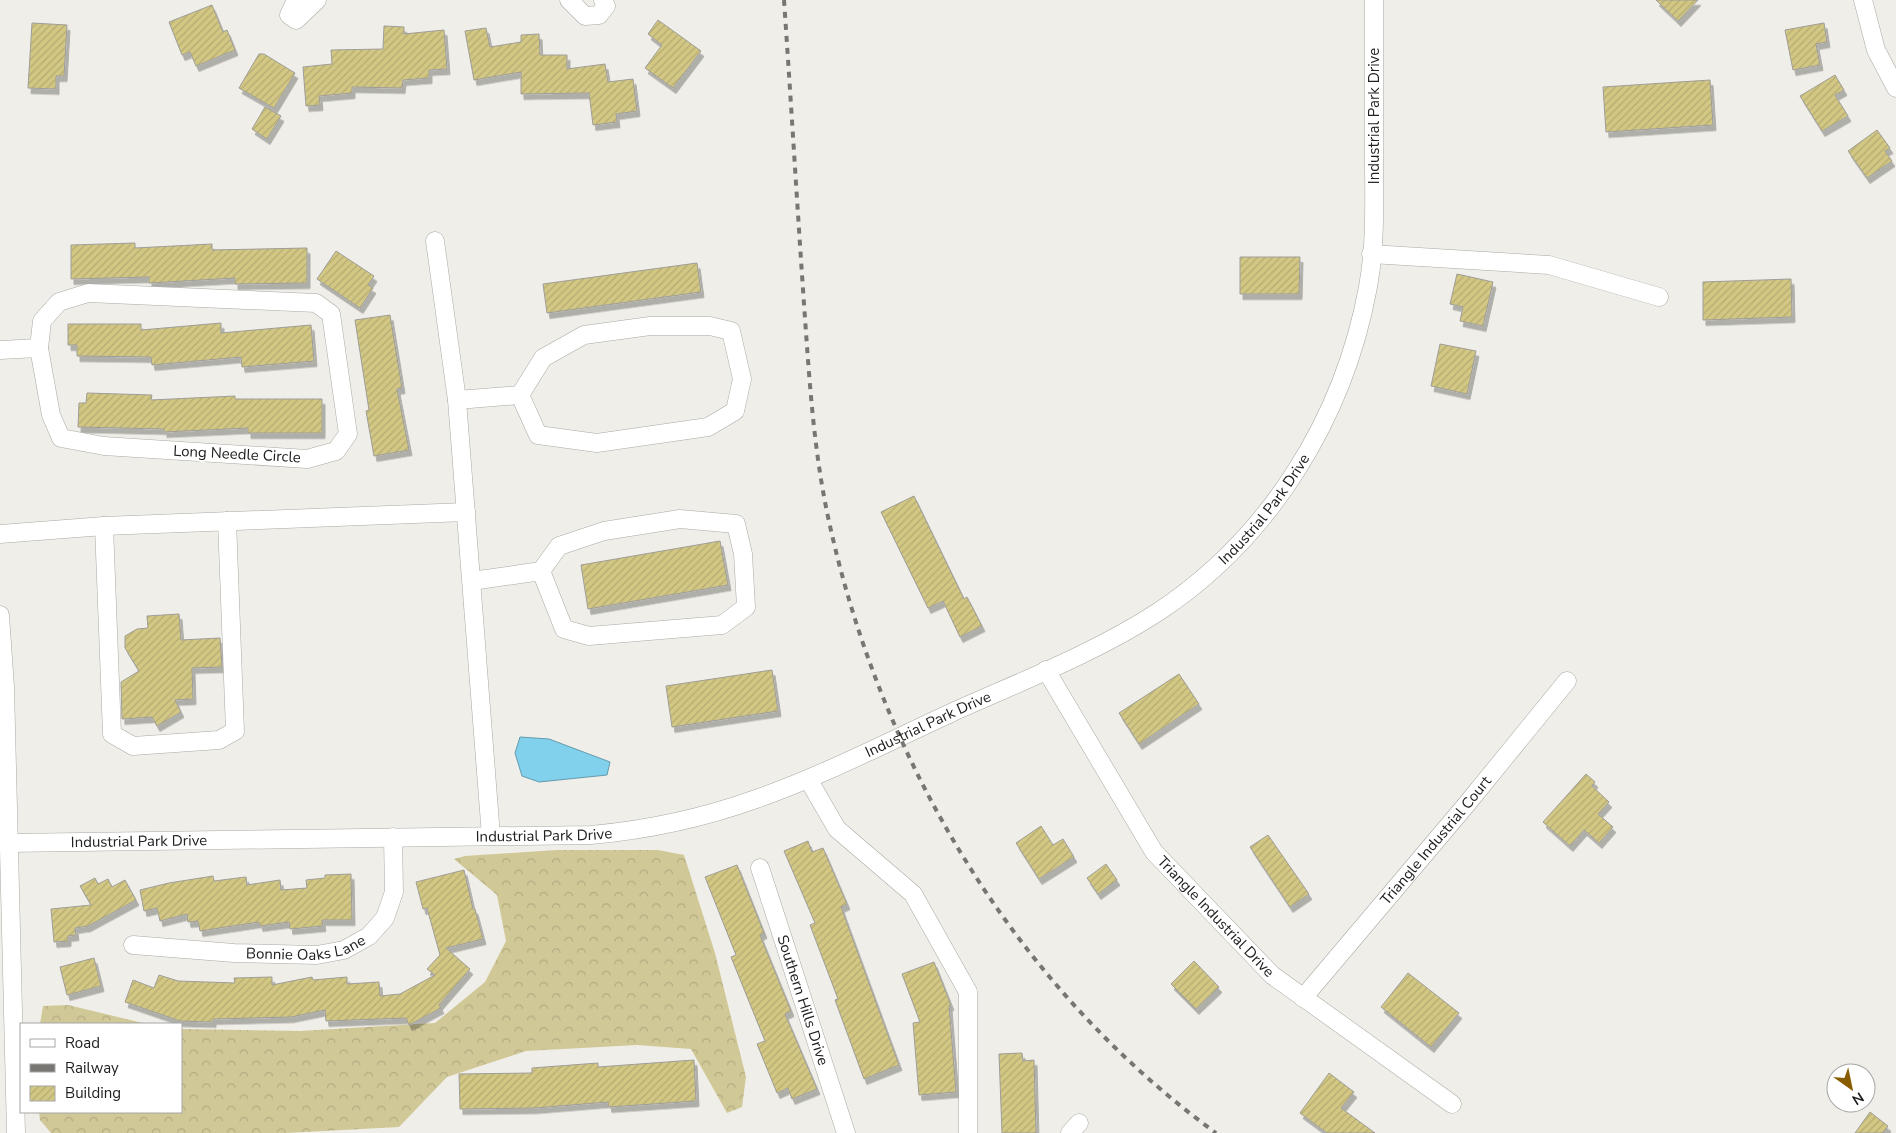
<svg xmlns="http://www.w3.org/2000/svg" width="1896" height="1133" font-family="'Nunito Sans',sans-serif">
	<style>
		.forest { fill: url(#forest-crowns) }
		.water { fill: #81d0ec; stroke: #649bae }
		.building { fill: url(#building-hatch); stroke: #9e9d98; filter: url(#shadow) }
		.lines { fill: none; stroke-linecap: round; stroke-linejoin: round }
		.minor-casing { stroke: #aaa9a4; stroke-width: 19 }
		.minor { stroke: #fff; stroke-width: 18 }
		.rail { stroke: #777673; stroke-width: 4; stroke-dasharray: 6 6; stroke-linecap: butt }
		.labels { text-anchor: middle; stroke-width: 4; stroke-linejoin: round; paint-order: stroke }
		.street-label { font-size: 15px; fill: #21201e; stroke: #fff }
	</style>
	<defs>
		<pattern id="forest-crowns" width="20" height="18" patternUnits="userSpaceOnUse" patternTransform="scale(1.25)"><rect width="20" height="18" fill="#d1c897"/><path d="M2 6a3 3 0 1 1 6 0M12 15a3 3 0 1 1 6 0" fill="none" stroke="#b3ac82"/></pattern>
		<pattern id="building-hatch" width="6" height="6" patternUnits="userSpaceOnUse" patternTransform="scale(1.25)"><rect width="6" height="6" fill="#d3c784"/><path d="M-1 1l2-2M0 6l6-6M5 7l2-2" fill="none" stroke="#b5ab72"/></pattern>
		<filter id="shadow"><feDropShadow dx="3" dy="5.5" stdDeviation="0" flood-color="#0004"/></filter>
	</defs>
	<rect width="100%" height="100%" fill="#efeee8"/>
	<g class="forest">
		<polygon points="557,850 658,850 684,855 715,953 746,1077 742,1107 727,1113 691,1049 637,1045 526,1051 447,1077 399,1127 286,1133 51,1133 40,1120 39,1112 181,1112 181,1029 300,1031 435,1023 485,982 506,941 497,895 454,859 465,856"/>
		<polygon points="68,1005 147,1024 40,1024 43,1006"/>
	</g>
	<polygon class="water" points="520,737 549,739 610,762 607,775 539,782 522,776 515,753"/>
	<g class="building">
		<polygon points="1656,0 1698,0 1678,21"/>
		<polygon points="212,5 223,32 227,30 235,50 196,66 190,52 182,55 169,22"/>
		<polygon points="658,20 701,51 673,88 645,68 662,45 648,34"/>
		<polygon points="32,23 67,25 64,76 56,76 56,89 28,88"/>
		<polygon points="1824,23 1827,42 1816,44 1820,65 1793,70 1785,30"/>
		<polygon points="384,26 404,27 404,34 444,30 447,69 429,70 429,78 403,80 402,88 352,87 352,93 319,96 320,105 306,106 303,67 332,64 331,50 383,49"/>
		<polygon points="486,28 490,47 521,42 521,35 539,34 540,55 567,55 567,69 605,64 608,82 633,79 637,111 616,114 617,122 593,125 589,93 521,94 521,72 474,80 465,31"/>
		<polygon points="259,54 264,54 295,73 274,108 239,88"/>
		<polygon points="1835,75 1844,90 1835,95 1848,116 1822,131 1800,96"/>
		<polygon points="1710,80 1713,125 1606,132 1603,87"/>
		<polygon points="265,107 281,116 267,139 252,129"/>
		<polygon points="1877,130 1890,148 1885,151 1892,161 1867,178 1848,151"/>
		<polygon points="135,243 135,248 212,244 212,250 307,248 307,283 235,284 235,278 149,283 149,277 71,279 71,245"/>
		<polygon points="336,251 374,276 368,285 373,288 360,308 317,279"/>
		<polygon points="1240,257 1300,257 1299,294 1240,294"/>
		<polygon points="697,263 701,292 547,313 543,284"/>
		<polygon points="1457,274 1493,282 1483,326 1460,321 1463,307 1450,304"/>
		<polygon points="1791,279 1792,317 1703,320 1703,282"/>
		<polygon points="390,315 402,388 397,389 409,450 374,456 366,411 369,410 355,320"/>
		<polygon points="221,323 221,333 311,325 314,361 242,367 241,357 152,365 151,357 77,356 77,345 68,345 68,324 141,324 141,330"/>
		<polygon points="1440,344 1476,351 1467,394 1431,386"/>
		<polygon points="87,393 152,395 151,400 235,396 235,399 322,399 322,433 248,433 248,428 164,432 164,429 78,427 79,403 86,403"/>
		<polygon points="914,496 964,599 967,597 982,626 960,637 943,601 928,608 881,512"/>
		<polygon points="720,541 728,585 588,609 581,565"/>
		<polygon points="179,614 181,640 220,638 222,667 192,668 193,699 175,700 181,712 157,726 152,717 122,719 121,682 139,671 125,648 125,636 137,629 148,628 147,616"/>
		<polygon points="772,670 778,711 672,727 666,686"/>
		<polygon points="1179,674 1199,704 1139,744 1119,713"/>
		<polygon points="1586,774 1595,782 1592,786 1609,802 1598,814 1613,827 1599,843 1584,830 1570,846 1543,822"/>
		<polygon points="1041,826 1053,845 1063,839 1074,857 1039,879 1016,843"/>
		<polygon points="1268,835 1309,894 1290,907 1250,847"/>
		<polygon points="808,841 812,852 823,848 847,904 841,907 899,1065 864,1079 835,1000 838,999 810,925 815,923 784,851"/>
		<polygon points="1106,864 1117,880 1098,894 1087,878"/>
		<polygon points="737,865 764,933 760,935 791,1011 785,1014 817,1089 792,1099 788,1088 777,1093 757,1044 765,1041 731,957 736,955 705,877"/>
		<polygon points="464,870 473,909 475,909 483,939 446,948 470,969 439,1005 441,1008 409,1025 406,1018 326,1021 325,1010 291,1017 213,1019 213,1022 180,1021 125,1002 133,980 154,988 159,975 178,981 235,983 234,978 272,977 272,985 312,977 313,980 347,977 347,984 379,982 380,996 400,994 435,975 427,969 440,955 427,908 423,909 416,882"/>
		<polygon points="351,874 352,920 322,920 323,926 290,929 289,922 260,926 259,922 200,931 198,921 188,922 187,914 160,921 157,908 144,911 140,890 169,883 213,876 214,881 246,877 247,885 280,880 281,890 307,888 306,880 325,878 325,875"/>
		<polygon points="95,878 98,884 108,879 112,887 125,880 136,900 88,926 75,928 76,935 68,936 68,941 54,942 51,909 91,905 80,886"/>
		<polygon points="94,958 101,986 67,995 60,967"/>
		<polygon points="1194,961 1219,987 1196,1009 1171,984"/>
		<polygon points="934,962 951,1005 949,1005 956,1092 919,1095 913,1023 920,1022 902,974"/>
		<polygon points="1408,973 1459,1013 1431,1047 1381,1007"/>
		<polygon points="1022,1053 1023,1061 1034,1060 1036,1133 1002,1133 999,1054"/>
		<polygon points="694,1060 696,1101 609,1107 608,1102 535,1108 460,1109 459,1074 532,1073 532,1068 598,1063 598,1067"/>
		<polygon points="1329,1073 1354,1092 1341,1108 1375,1133 1327,1133 1300,1113"/>
		<polygon points="1870,1112 1888,1126 1883,1133 1855,1133"/>
	</g>
	<g class="lines">
		<defs>
			<g id="minor">
				<polyline points="296,0 289,15 296,20 317,0"/>
				<polyline points="569,0 585,16 599,15 606,6 603,0"/>
				<polyline points="1863,0 1876,50 1896,88"/>
				<polyline points="435,241 457,400 491,836"/>
				<polyline points="1371,254 1549,265 1659,297"/>
				<polygon points="88,293 316,303 331,314 348,434 336,451 307,459 104,446 61,438 51,415 39,348 42,321 59,302"/>
				<polyline points="0,350 39,348"/>
				<polyline points="457,400 520,395 543,358 584,335 650,326 710,326 731,331 742,379 735,411 708,427 597,443 538,435 520,395"/>
				<polyline points="104,526 112,734 133,746 219,740 235,731 227,521"/>
				<polyline points="0,534 104,526 466,512"/>
				<polyline points="472,581 541,571 564,629 589,636 722,625 746,607 743,554 736,524 680,519 604,531 559,546 541,571"/>
				<polyline points="0,615 5,687 16,1133"/>
				<path id="s1" d="M 1046,670 L 1154,852 L 1272,975 L 1452,1104"/>
				<polyline points="808,779 837,829 913,894 968,992 968,1133"/>
				<path id="s2" d="M 8,843 L 591,835 C 647,830 703,818 756,799 C 824,775 888,742 953,712 C 1022,681 1095,653 1158,612 C 1270,538 1344,418 1368,287 C 1376,244 1374,200 1374,157 C 1374,104 1374,52 1374,0"/>
				<path id="s3" d="M 760,868 L 846,1133"/>
				<path id="s4" d="M 133,945 L 234,953 L 317,955 L 344,950 L 369,936 L 385,918 L 394,892 L 393,837"/>
				<path id="s5" d="M 1303,998 L 1466,805 L 1567,681"/>
				<polyline points="1070,1133 1079,1123"/>
			</g>
		</defs>
		<use href="#minor" class="minor-casing"/>
		<use href="#minor" class="minor"/>
		<path class="rail" d="M 784,0 C 791,101 797,203 804,304 C 809,374 813,444 827,512 C 878,757 1013,985 1216,1133"/>
	</g>
	<g class="labels">
		<g class="street-label">
			<text transform="translate(1374 116) rotate(-90)" y="5">Industrial Park Drive</text>
			<text transform="translate(237 454) rotate(3)" y="5">Long Needle Circle</text>
			<text dy="5" stroke="none"><textPath href="#s2" startOffset="1345">Industrial Park Drive</textPath></text>
			<text dy="5" stroke="none"><textPath href="#s2" startOffset="940">Industrial Park Drive</textPath></text>
			<text dy="5" stroke="none"><textPath href="#s2" startOffset="536">Industrial Park Drive</textPath></text>
			<text dy="5" stroke="none"><textPath href="#s5" startOffset="206">Triangle Industrial Court</textPath></text>
			<text dy="5" stroke="none"><textPath href="#s2" startOffset="131">Industrial Park Drive</textPath></text>
			<text dy="5" stroke="none"><textPath href="#s1" startOffset="301">Triangle Industrial Drive</textPath></text>
			<text dy="5" stroke="none"><textPath href="#s4" startOffset="174">Bonnie Oaks Lane</textPath></text>
			<text dy="5" stroke="none"><textPath href="#s3" startOffset="139">Southern Hills Drive</textPath></text>
		</g>
	</g>
	<rect x="20" y="1023" width="162" height="90" fill="#ffffff" stroke="#a6a6a5"/>
	<rect x="30" y="1039" width="25" height="8" fill="#ffffff" stroke="#a6a6a5"/>
	<text x="65" y="1048" font-size="15" fill="#21201e">Road</text>
	<rect x="30" y="1064" width="25" height="8" fill="#777673" stroke="#a6a6a5"/>
	<text x="65" y="1073" font-size="15" fill="#21201e">Railway</text>
	<rect x="30" y="1086" width="25" height="15" fill="url(#building-hatch)" stroke="#a6a6a5"/>
	<text x="65" y="1098" font-size="15" fill="#21201e">Building</text>
	<g transform="translate(1851 1088) rotate(147)"><circle r="24" fill="#ffffff" stroke="#a6a6a5"/>
	<path d="M0-4L9 19L0 12L-9 19Z" fill="#895c00"/>
	<text y="-8" font-size="14" font-weight="bold" text-anchor="middle" fill="#21201e">N</text>
	</g>
</svg>
